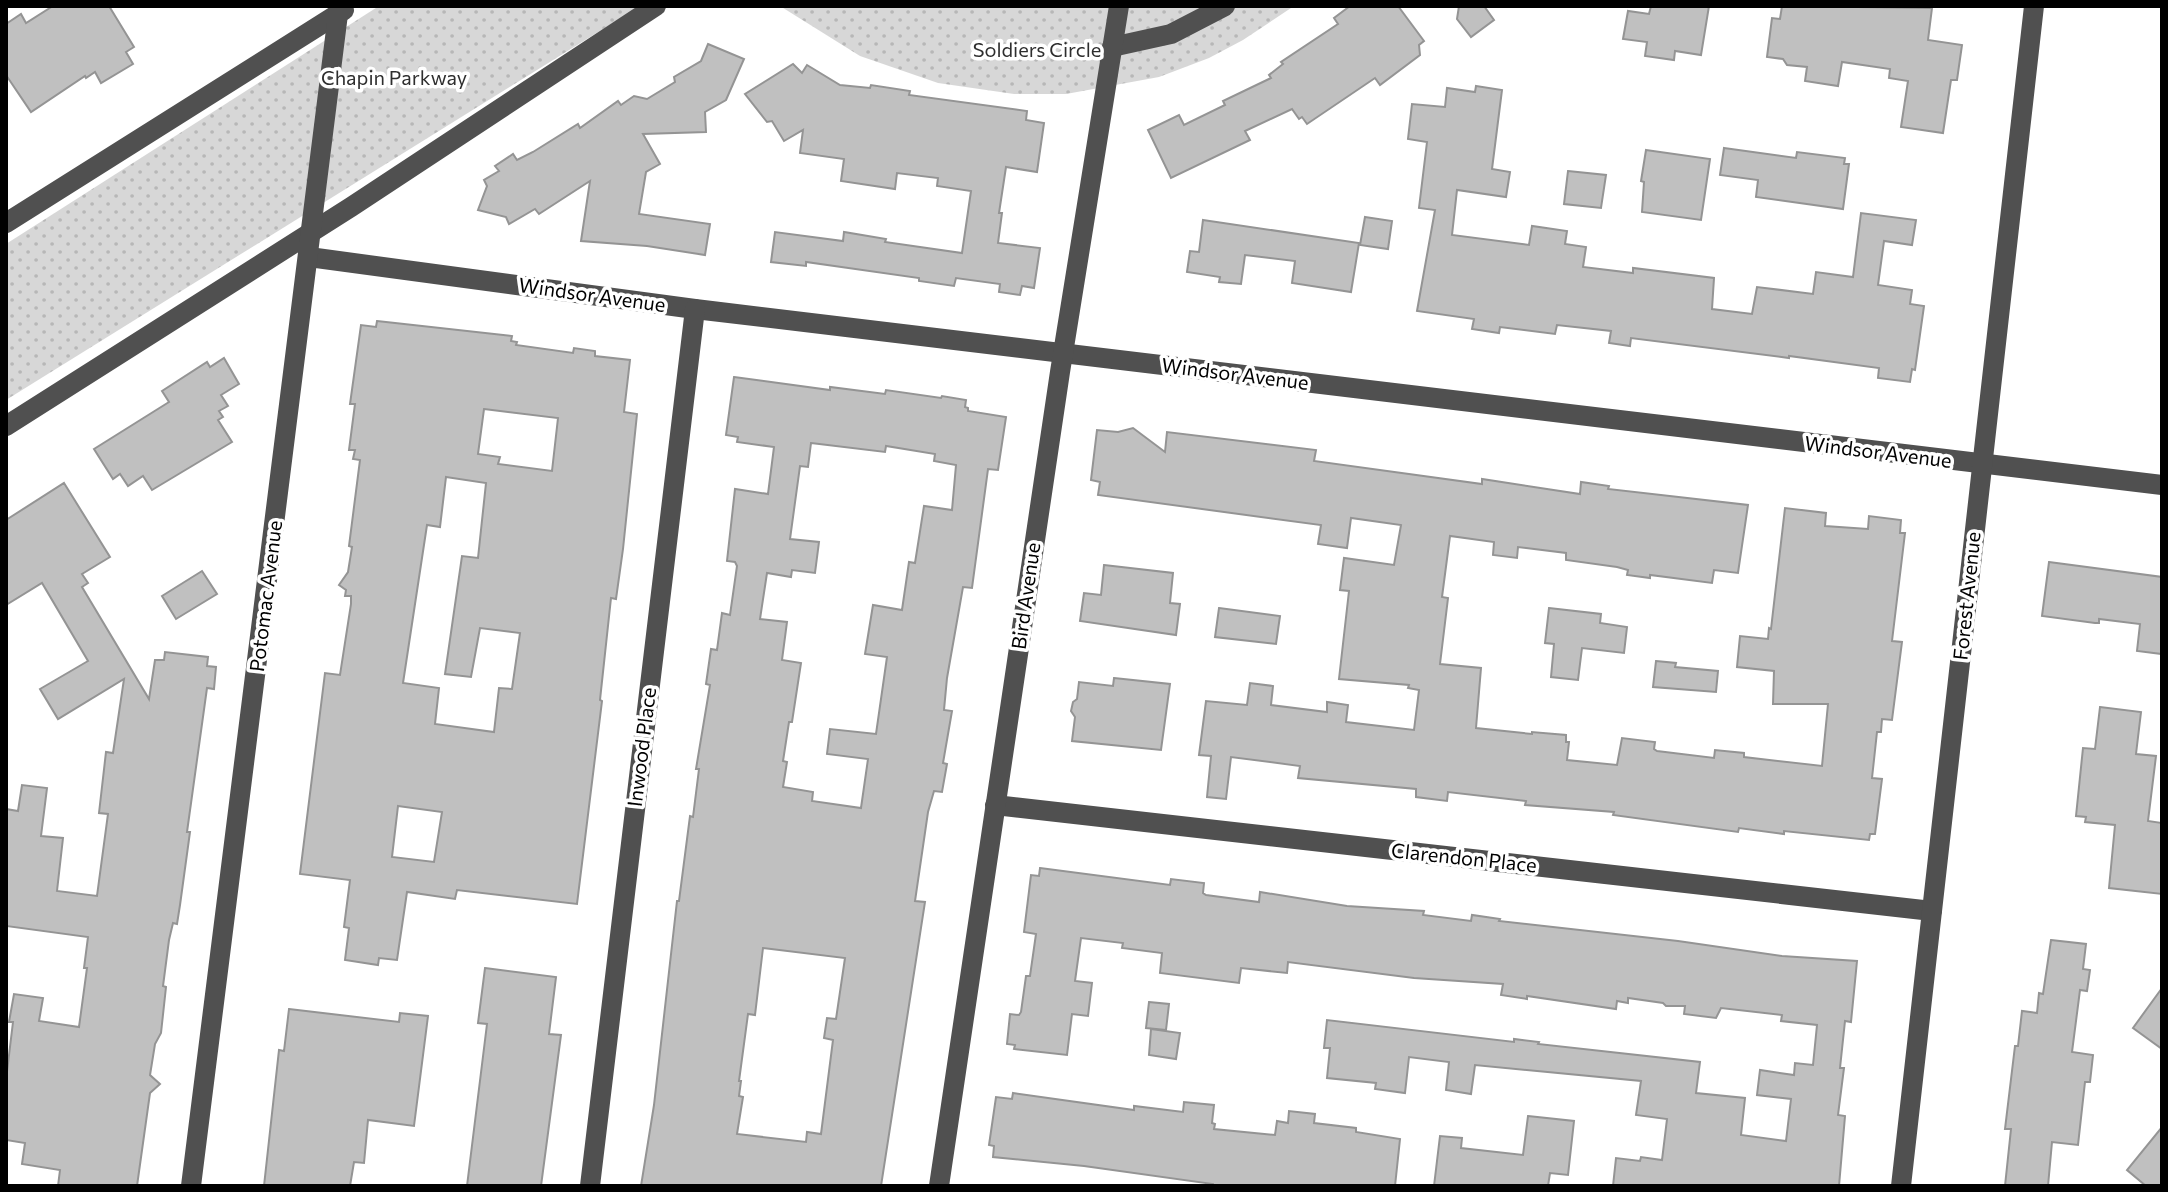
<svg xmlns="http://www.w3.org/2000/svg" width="2168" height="1192" font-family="Commissioner,sans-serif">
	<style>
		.grass { fill: url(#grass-dots) }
		.building { fill: #c0c0c0; stroke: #949494; stroke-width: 2; fill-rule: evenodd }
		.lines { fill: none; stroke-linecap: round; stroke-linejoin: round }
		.minor { stroke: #505050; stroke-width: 20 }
		.labels { text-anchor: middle; stroke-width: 7; stroke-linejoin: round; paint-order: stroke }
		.park-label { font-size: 20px; fill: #2e2e2e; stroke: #fff }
		.street-label { font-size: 20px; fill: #000; stroke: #fff }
	</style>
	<defs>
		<pattern id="grass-dots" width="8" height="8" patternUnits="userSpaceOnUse" patternTransform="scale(2)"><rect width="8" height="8" fill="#d7d7d7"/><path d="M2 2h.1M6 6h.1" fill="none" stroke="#b7b7b7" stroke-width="1.8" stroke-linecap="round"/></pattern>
	</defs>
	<rect width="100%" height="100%" fill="#fff"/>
	<g class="grass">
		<polygon points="379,6 640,6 6,400 6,244"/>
		<polygon points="780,6 1294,6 1243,40 1209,58 1159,77 1066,94 1014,94 938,83 860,56"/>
	</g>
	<g class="building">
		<polygon points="53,6 109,6 134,47 126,52 133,64 101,83 95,72 86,78 85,76 31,112 6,75 6,24 21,14 26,23"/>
		<polygon points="1350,6 1398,6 1424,41 1419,45 1420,55 1380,85 1375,78 1307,124 1302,117 1299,119 1292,109 1245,131 1250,140 1171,178 1148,130 1179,115 1184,125 1225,105 1223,101 1271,78 1269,75 1283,64 1281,62 1338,24 1334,18"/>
		<polygon points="1459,6 1484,6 1494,20 1471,37 1457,19"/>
		<polygon points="1651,6 1709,6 1701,55 1675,51 1674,60 1645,56 1647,42 1623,39 1628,11 1649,14"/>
		<polygon points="1782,6 1932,8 1928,40 1962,45 1957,80 1951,80 1943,133 1901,127 1908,81 1889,78 1890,69 1842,62 1838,86 1805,81 1807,67 1787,65 1783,59 1767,57 1772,18 1780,19"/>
		<polygon points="708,44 744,59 726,100 705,112 706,132 643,134 660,164 646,172 639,214 710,224 705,255 647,246 581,241 590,181 539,214 535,209 509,224 506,217 478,210 487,186 484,180 499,171 495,166 513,154 517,160 533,152 578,124 580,128 618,101 621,105 634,96 647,99 675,82 674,77 701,61"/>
		<polygon points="793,64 802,73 807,65 840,85 870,88 871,85 910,91 909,95 1027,111 1026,120 1044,123 1037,172 1006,167 999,213 1002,213 998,243 1040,248 1034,288 1022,286 1020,295 999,292 1000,284 956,278 954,286 919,281 919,278 806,262 806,266 771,262 775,232 843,241 844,232 886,239 885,242 962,253 971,191 937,186 938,178 897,173 895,189 841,181 844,159 800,153 803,130 784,141 772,121 767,122 745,94"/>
		<polygon points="1476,86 1502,90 1492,169 1510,172 1506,197 1457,190 1452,235 1529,245 1532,226 1567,231 1565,244 1586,247 1583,267 1633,273 1633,268 1714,278 1712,309 1752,314 1757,287 1813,294 1816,272 1853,277 1861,213 1916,220 1912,245 1884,241 1878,285 1912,290 1910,304 1924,306 1915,370 1912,369 1910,382 1878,378 1879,368 1789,356 1789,358 1631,338 1630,346 1609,343 1611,331 1557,325 1555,334 1500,327 1499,333 1472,329 1474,319 1417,311 1435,210 1419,208 1427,142 1408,139 1412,104 1445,107 1447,88 1475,92"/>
		<polygon points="1724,148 1796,158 1797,152 1845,158 1844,164 1849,164 1843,209 1756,197 1758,180 1720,175"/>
		<polygon points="1646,150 1710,159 1701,220 1642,212 1644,182 1641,181"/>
		<polygon points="1568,171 1606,175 1601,208 1564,204"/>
		<polygon points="1365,217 1392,221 1388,249 1360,245"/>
		<polygon points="1203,220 1359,243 1351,292 1292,283 1295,261 1245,255 1241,284 1219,282 1220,277 1187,272 1190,251 1199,252"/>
		<path d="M 377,321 L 512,336 L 511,341 L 517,342 L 516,345 L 573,353 L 574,348 L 595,351 L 595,356 L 630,360 L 624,412 L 637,414 L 623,549 L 616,599 L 611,598 L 600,700 L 602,701 L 577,904 L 457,890 L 455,899 L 407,892 L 397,960 L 379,958 L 378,965 L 345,960 L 349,928 L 344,927 L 350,880 L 300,874 L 325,673 L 340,675 L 351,604 L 351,596 L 345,596 L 346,590 L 339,585 L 348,572 L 352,547 L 349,546 L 360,460 L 353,459 L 355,450 L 349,450 L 355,404 L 350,404 L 361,325 L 376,327 ZM 484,409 L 558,418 L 552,471 L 498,464 L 500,457 L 478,454 ZM 446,477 L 486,483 L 478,558 L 462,556 L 445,674 L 471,677 L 480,628 L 520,633 L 512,689 L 499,688 L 494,732 L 435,724 L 439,688 L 403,683 L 427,525 L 440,527 ZM 398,806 L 442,812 L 434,862 L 392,857 Z"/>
		<polygon points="224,358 239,384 221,395 228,406 219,411 223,417 218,420 232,442 152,490 143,476 128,486 120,474 113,479 94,449 169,402 162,391 207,362 210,367"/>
		<path d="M 734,377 L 830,390 L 830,387 L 885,394 L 886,390 L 941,398 L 942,396 L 966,400 L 965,407 L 968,408 L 968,411 L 1006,417 L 998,470 L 988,469 L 972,588 L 963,587 L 947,678 L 944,710 L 952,711 L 943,763 L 947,764 L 942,792 L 934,791 L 928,812 L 915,901 L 925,902 L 881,1186 L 641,1186 L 654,1105 L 677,901 L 679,901 L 690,816 L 693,817 L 699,769 L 696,769 L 710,685 L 706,684 L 711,649 L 717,650 L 722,613 L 730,615 L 737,566 L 735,562 L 727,561 L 735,489 L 768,494 L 774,447 L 737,442 L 738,437 L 726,435 ZM 811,443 L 885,452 L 886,446 L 935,454 L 934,461 L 956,465 L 952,510 L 924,506 L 915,563 L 909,562 L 902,610 L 873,605 L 865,654 L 887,657 L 876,734 L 830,729 L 827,754 L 868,759 L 861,808 L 812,801 L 813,792 L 783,787 L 787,762 L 783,761 L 789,722 L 792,722 L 801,663 L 782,660 L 787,622 L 760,619 L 767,573 L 791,577 L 792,570 L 815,573 L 819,542 L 790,539 L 800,466 L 808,467 ZM 763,948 L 845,958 L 836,1019 L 827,1018 L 824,1038 L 833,1040 L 821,1134 L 807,1132 L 806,1142 L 737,1134 L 743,1097 L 739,1096 L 741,1081 L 739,1081 L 748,1014 L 755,1015 Z"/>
		<polygon points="1133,428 1165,452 1167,432 1316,450 1314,461 1482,484 1482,479 1580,494 1581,482 1609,486 1608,489 1748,505 1738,573 1714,570 1712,583 1650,575 1650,578 1627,575 1628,570 1617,567 1566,560 1566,553 1518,547 1517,558 1493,555 1494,542 1450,536 1442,597 1448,598 1440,664 1481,668 1476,728 1532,734 1532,732 1566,735 1566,742 1569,742 1567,760 1617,765 1622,738 1655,742 1654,749 1657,751 1714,758 1715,750 1744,753 1744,757 1822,766 1828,704 1773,704 1774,671 1737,667 1740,636 1768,639 1769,628 1771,629 1785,508 1826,513 1825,526 1868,529 1869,516 1901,520 1900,533 1905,533 1892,641 1902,642 1892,720 1882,719 1881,732 1877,732 1872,778 1882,779 1875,834 1870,834 1869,840 1784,831 1784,834 1739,828 1738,832 1613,815 1614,812 1525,805 1526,801 1448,792 1447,801 1416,797 1416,789 1298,778 1300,766 1231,757 1226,799 1207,797 1211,756 1199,755 1206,701 1247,705 1250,683 1273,686 1271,705 1327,712 1327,702 1348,705 1346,722 1414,730 1419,690 1408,688 1409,685 1339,679 1349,591 1340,590 1344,558 1394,565 1401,525 1351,518 1347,548 1318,544 1321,525 1098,495 1100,482 1091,480 1097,430 1118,432"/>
		<polygon points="64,483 110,557 82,574 88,583 82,587 149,699 155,660 164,660 165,652 208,657 207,666 216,667 214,689 207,688 187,832 190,832 180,905 177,924 173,923 169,940 163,986 166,987 161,1033 155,1044 150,1075 160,1084 150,1093 137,1186 58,1186 60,1170 22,1164 25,1143 6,1140 6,1080 13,1022 9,1022 14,994 43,998 39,1021 79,1027 87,968 84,968 88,937 6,926 6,809 18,811 22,785 47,788 41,836 63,838 57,891 97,896 108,814 99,813 106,752 113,753 124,679 58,719 40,689 88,661 42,583 6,605 6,520"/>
		<polygon points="2049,562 2162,577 2162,654 2137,651 2140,624 2099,619 2099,623 2095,623 2042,616"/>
		<polygon points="1104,565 1173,573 1170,603 1180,604 1176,635 1080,621 1084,593 1101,595"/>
		<polygon points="202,571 217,594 176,619 162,596"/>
		<polygon points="1219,608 1280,616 1276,644 1215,637"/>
		<polygon points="1549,608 1601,614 1600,623 1627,627 1624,653 1582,648 1578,680 1551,677 1554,644 1545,643"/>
		<polygon points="1656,661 1676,663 1675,667 1718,671 1716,692 1653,687"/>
		<polygon points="1114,678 1170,684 1161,750 1072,741 1075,717 1071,711 1073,702 1077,699 1079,682 1113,686"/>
		<polygon points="2100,707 2141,712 2136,754 2156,756 2148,821 2162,823 2162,894 2109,888 2115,825 2085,822 2086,817 2076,816 2083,748 2095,749"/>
		<polygon points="1040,868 1170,885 1171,879 1204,883 1203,893 1206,895 1259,902 1260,892 1347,906 1424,911 1423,915 1471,921 1472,915 1500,919 1499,921 1678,941 1782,956 1857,961 1851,1022 1845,1021 1840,1068 1844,1068 1838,1115 1845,1116 1839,1186 1613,1186 1616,1158 1640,1161 1641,1157 1662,1160 1667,1119 1636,1115 1641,1081 1475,1065 1471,1094 1446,1090 1449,1062 1409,1057 1405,1093 1375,1089 1376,1083 1327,1078 1330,1048 1324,1048 1327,1020 1514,1042 1514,1039 1539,1042 1538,1044 1700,1062 1696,1093 1745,1098 1741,1135 1786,1141 1791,1099 1757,1095 1760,1070 1794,1075 1795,1063 1813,1065 1817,1025 1781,1021 1782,1015 1721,1008 1716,1018 1684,1014 1685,1006 1666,1006 1663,1003 1628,998 1628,1003 1617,1001 1616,1009 1527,996 1527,999 1501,995 1503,984 1414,978 1288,962 1287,973 1241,968 1239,983 1160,973 1162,953 1122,948 1123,943 1081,938 1075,981 1092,983 1088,1016 1072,1014 1067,1055 1014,1049 1015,1045 1007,1044 1010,1014 1019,1015 1021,1012 1026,976 1030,976 1036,934 1024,932 1031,875 1039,876"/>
		<polygon points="2051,940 2086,944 2083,969 2090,970 2087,991 2080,990 2072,1052 2093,1055 2090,1082 2085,1082 2078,1145 2052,1142 2048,1186 2005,1186 2011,1129 2005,1129 2015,1046 2018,1046 2022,1011 2037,1013 2039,993 2043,994"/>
		<polygon points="485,968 556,977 549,1034 561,1035 541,1186 467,1186 487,1024 478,1023"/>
		<polygon points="2162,988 2162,1049 2133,1028"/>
		<polygon points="1149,1002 1169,1004 1166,1030 1146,1028"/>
		<polygon points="289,1009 399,1022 400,1013 428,1016 414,1126 368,1120 364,1163 354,1162 350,1186 264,1186 279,1050 284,1051"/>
		<polygon points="1151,1029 1180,1033 1176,1059 1149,1055"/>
		<polygon points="1013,1093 1134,1110 1134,1106 1183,1112 1184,1102 1214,1105 1212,1123 1215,1124 1214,1129 1275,1135 1277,1121 1288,1123 1289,1111 1315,1114 1314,1123 1356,1128 1356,1132 1400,1139 1395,1186 1213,1186 1213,1184 1084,1166 993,1157 994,1146 989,1145 996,1097 1012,1099"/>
		<polygon points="1528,1116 1574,1121 1568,1175 1550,1173 1548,1186 1434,1186 1440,1136 1462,1138 1461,1148 1523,1155"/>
		<polygon points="2162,1127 2162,1186 2146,1186 2127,1170"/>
	</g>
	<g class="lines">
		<g class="minor">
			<polyline points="1112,47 1171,34 1225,6"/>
			<polyline points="6,223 344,10"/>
			<polyline points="309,257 695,309 2162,485"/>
			<polyline points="6,426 351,207 656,6"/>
			<polyline points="995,805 1932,911"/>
			<polyline points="191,1186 339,6"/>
			<polyline points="590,1186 695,309"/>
			<polyline points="939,1186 1060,372 1119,6"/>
			<polyline points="1901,1186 2034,6"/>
		</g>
	</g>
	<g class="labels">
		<g class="park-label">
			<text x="1037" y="57">Soldiers Circle</text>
			<text x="394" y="85">Chapin Parkway</text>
		</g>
		<g class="street-label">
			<text transform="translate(592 295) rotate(8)" y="7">Windsor Avenue</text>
			<text transform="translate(1235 374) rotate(7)" y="7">Windsor Avenue</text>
			<text transform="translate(1878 452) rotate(7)" y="7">Windsor Avenue</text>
			<text transform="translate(266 596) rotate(-83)" y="7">Potomac Avenue</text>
			<text transform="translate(1026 596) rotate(-82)" y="7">Bird Avenue</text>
			<text transform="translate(1967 596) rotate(-84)" y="7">Forest Avenue</text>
			<text transform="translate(642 747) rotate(-83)" y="7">Inwood Place</text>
			<text transform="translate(1464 858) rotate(6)" y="7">Clarendon Place</text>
		</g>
	</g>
	<rect width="2168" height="1192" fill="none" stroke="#000000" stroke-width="16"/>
</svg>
